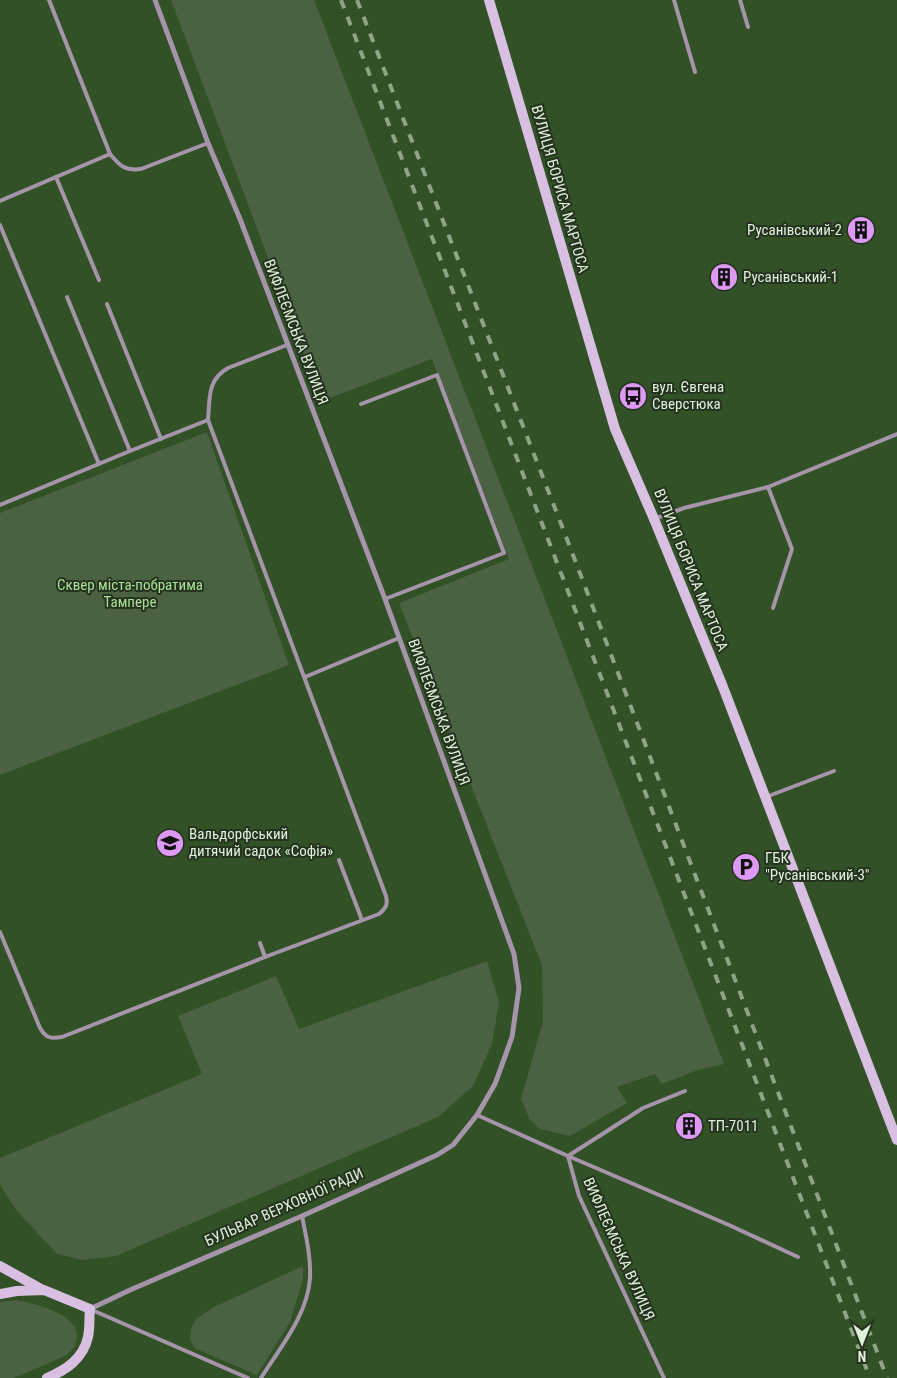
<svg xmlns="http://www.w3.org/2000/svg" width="897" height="1378" font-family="'Roboto Condensed',sans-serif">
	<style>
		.green { fill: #4a6242 }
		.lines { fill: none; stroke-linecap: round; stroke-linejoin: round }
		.lane { stroke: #a594aa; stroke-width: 4 }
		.street { stroke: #a594aa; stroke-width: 5 }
		.secondary { stroke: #d9bfe2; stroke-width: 10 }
		.rail { stroke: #8da585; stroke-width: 4; stroke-dasharray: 9 9; stroke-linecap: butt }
		.labels { text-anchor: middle; stroke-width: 4; stroke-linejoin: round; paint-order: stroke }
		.street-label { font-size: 15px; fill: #dff1d9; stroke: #24321f }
		.poi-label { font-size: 15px; fill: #dff1d9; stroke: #24321f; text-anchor: start }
		.park-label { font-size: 15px; fill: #aae097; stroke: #24321f }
	</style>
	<rect width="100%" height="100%" fill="#325127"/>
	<g class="green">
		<polygon points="171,0 314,0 724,1064 698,1070 662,1084 655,1074 617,1087 627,1103 570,1136 540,1129 530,1120 521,1099 543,1021 542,965 399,603 509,559 432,359 322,401"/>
		<polygon points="207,432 289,665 0,775 0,513"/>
		<polygon points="487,961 499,1002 492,1044 473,1086 438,1117 116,1256 82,1260 57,1254 17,1211 0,1185 0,1158 202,1074 178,1016 276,976 299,1029"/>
		<polygon points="303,1266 303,1280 290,1322 257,1375 194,1348 190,1339 191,1329 196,1319 214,1307"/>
		<path d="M 17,1300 C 35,1304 81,1314 77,1339 C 75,1348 70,1353 63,1357 L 14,1378 L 0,1378 L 0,1302 Z"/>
	</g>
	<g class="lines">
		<g class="lane">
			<path d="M 49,0 L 110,154 C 120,166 125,171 141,169 L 208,143"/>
			<polyline points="674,0 695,72"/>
			<polyline points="740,0 748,27"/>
			<polyline points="56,177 99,280"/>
			<polyline points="0,201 110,154"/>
			<polyline points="0,225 99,464"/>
			<polyline points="67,297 130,451"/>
			<polyline points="107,304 161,439"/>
			<polyline points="361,404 437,375 504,553 385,599"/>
			<polyline points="768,487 792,549 773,608"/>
			<polyline points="0,505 130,451 208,420"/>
			<polyline points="654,519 684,508 768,487 897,434"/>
			<polyline points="305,677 399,638"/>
			<polyline points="766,797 834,771"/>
			<polyline points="339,860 362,920"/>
			<path d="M 0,932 L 40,1028 C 46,1038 50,1039 62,1037 L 265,957 L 379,914 C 386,908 388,905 386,896 L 208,420 C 210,398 207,380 228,368 L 287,345"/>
			<polyline points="260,943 265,957"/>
			<polyline points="477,1115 568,1156 579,1196 664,1378"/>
			<polyline points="568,1156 729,1225 798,1257"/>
			<polyline points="568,1156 643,1108 685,1091"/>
			<polyline points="92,1310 248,1378"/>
			<path d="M 261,1378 C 280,1348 308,1314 310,1278 C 311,1257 306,1236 302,1216"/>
		</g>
		<polyline class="street" points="90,1309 130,1290 302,1216 437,1155 453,1145 477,1115 495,1084 512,1037 519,988 514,954 385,599 240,219 208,143 155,0"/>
		<g class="secondary">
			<polyline points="489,0 615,429 654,519 723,687 897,1140"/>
			<polyline points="0,1266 43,1290"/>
			<path d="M 0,1294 L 17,1291 L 44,1290 L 90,1309 C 89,1318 90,1328 88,1337 C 83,1359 66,1370 47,1378"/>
		</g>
		<g class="rail">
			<polyline points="341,0 870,1378"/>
			<polyline points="357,0 565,534 887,1378"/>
		</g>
	</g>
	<defs>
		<symbol id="building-disc" viewBox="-11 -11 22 22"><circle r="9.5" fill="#dd99f3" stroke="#24321f"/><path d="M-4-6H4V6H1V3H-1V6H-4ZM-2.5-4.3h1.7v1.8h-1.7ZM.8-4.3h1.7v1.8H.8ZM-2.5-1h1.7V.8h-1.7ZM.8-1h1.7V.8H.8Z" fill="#111"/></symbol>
		<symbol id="bus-disc" viewBox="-11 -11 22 22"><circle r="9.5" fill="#dd99f3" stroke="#24321f"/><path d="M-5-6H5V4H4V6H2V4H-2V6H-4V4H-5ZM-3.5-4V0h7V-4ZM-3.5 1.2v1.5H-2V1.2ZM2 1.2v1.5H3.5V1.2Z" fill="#111"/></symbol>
		<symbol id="school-disc" viewBox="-11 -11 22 22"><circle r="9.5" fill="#dd99f3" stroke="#24321f"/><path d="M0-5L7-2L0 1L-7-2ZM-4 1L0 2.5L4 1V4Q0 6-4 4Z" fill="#111"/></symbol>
		<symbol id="parking-disc" viewBox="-11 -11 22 22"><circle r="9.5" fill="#dd99f3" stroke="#24321f"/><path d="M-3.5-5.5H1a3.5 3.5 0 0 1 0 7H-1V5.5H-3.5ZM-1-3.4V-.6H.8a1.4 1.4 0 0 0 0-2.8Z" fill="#111"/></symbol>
	</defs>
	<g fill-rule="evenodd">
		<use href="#building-disc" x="845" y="214" width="32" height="32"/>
		<use href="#building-disc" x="708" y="261" width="32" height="32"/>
		<use href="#bus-disc" x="617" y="380" width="32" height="32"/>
		<use href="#school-disc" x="154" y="827" width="32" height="32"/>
		<use href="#parking-disc" x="730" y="851" width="32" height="32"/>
		<use href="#building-disc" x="673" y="1110" width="32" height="32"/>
	</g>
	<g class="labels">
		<g class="street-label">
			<text transform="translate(560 189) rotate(74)" y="5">ВУЛИЦЯ БОРИСА МАРТОСА</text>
			<text transform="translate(296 332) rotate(69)" y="5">ВИФЛЕЄМСЬКА ВУЛИЦЯ</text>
			<text transform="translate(691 570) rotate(68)" y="5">ВУЛИЦЯ БОРИСА МАРТОСА</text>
			<text transform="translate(439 712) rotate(70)" y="5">ВИФЛЕЄМСЬКА ВУЛИЦЯ</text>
			<text transform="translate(284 1207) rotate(-24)" y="5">БУЛЬВАР ВЕРХОВНОЇ РАДИ</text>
			<text transform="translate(619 1249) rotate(66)" y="5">ВИФЛЕЄМСЬКА ВУЛИЦЯ</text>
		</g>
		<g class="poi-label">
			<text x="842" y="235" text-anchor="end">Русанівський-2</text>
			<text x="743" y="282">Русанівський-1</text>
			<text x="652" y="392">вул. Євгена<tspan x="652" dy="17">Сверстюка</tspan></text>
			<text x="189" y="839">Вальдорфський<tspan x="189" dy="17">дитячий садок «Софія»</tspan></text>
			<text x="765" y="863">ГБК<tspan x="765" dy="17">"Русанівський-3"</tspan></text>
			<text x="708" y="1131">ТП-7011</text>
		</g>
		<g class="park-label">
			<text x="130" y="590">Сквер міста-побратима<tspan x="130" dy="17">Тампере</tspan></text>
		</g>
	</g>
	<g transform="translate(862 1343) rotate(180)" stroke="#24321f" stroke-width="4" paint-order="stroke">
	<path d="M0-4L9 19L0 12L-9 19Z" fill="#dff1d9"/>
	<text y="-8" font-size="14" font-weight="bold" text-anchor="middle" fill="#dff1d9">N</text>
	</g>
</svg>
